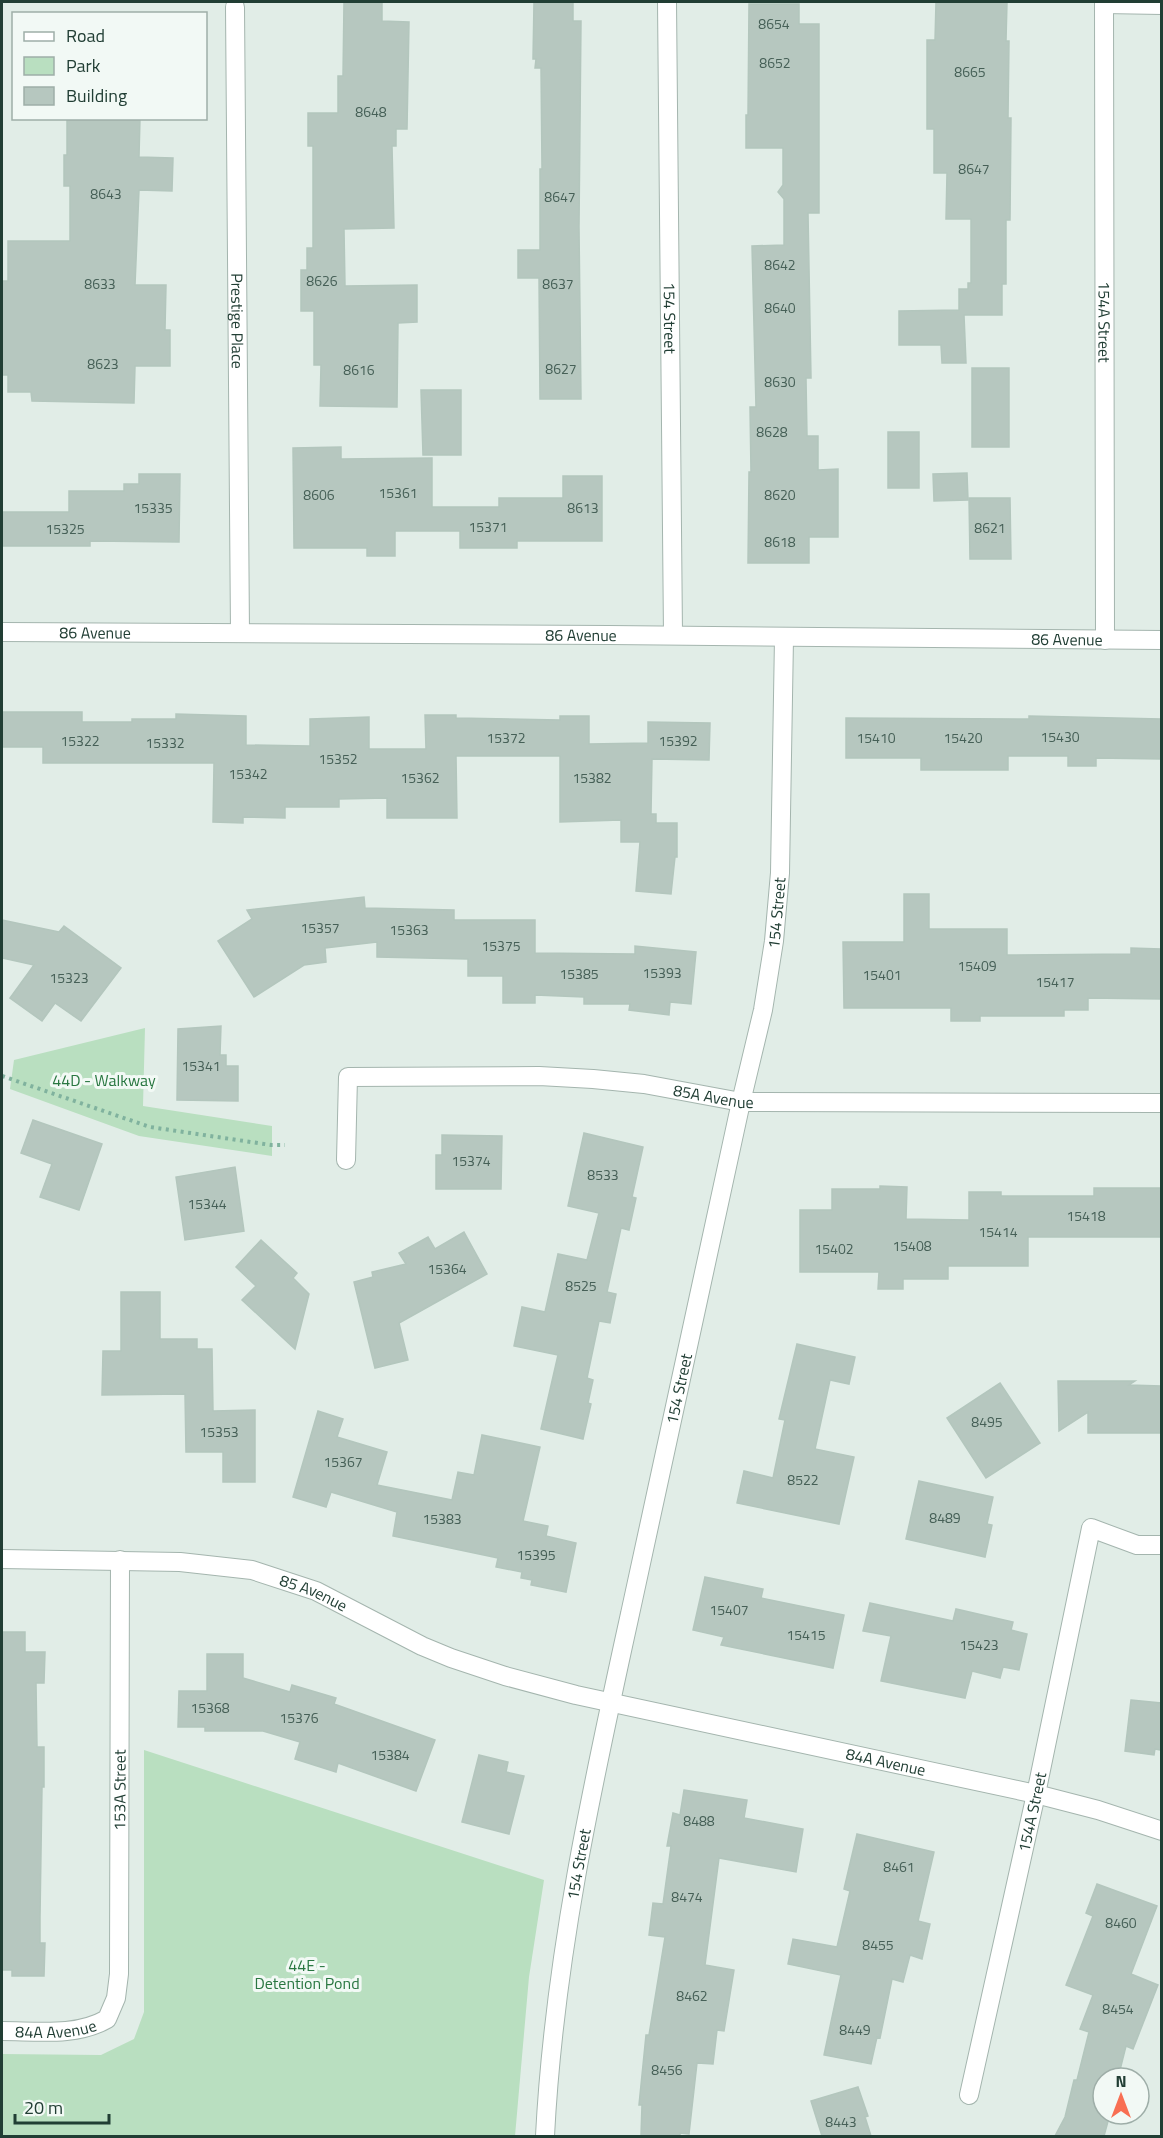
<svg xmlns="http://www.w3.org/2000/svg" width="1163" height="2138" font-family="'Titillium Web',sans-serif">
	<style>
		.green { fill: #b9dfc0 }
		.building { fill: #b6c7bf; stroke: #b3c6bd; stroke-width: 1.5 }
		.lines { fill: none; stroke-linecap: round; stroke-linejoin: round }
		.minor-casing { stroke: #a4b5ae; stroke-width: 20 }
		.path { stroke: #80b29e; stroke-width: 4; stroke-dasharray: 3 4.5; stroke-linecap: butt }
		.minor { stroke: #fff; stroke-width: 18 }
		.labels { text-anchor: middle; stroke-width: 6; stroke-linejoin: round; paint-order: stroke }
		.number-label { font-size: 14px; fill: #466057 }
		.street-label { font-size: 16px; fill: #213e34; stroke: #f2f9f5 }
		.park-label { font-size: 16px; fill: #297741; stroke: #f2f9f5 }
	</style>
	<rect width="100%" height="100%" fill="#e1ede7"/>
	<g class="green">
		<polygon points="145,1028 143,1106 272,1126 272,1156 139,1136 10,1089 14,1060"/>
		<polygon points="144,1750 544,1880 529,1977 515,2136 2,2136 2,2054 101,2055 134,2039 144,2012"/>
	</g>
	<g class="building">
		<polygon points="344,2 382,2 382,21 409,22 407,129 396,129 396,146 392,146 394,228 344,229 345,286 417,285 417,322 398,323 397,407 320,406 321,365 314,365 314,311 301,311 301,270 307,270 307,248 313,248 313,146 308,146 308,113 338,113 338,76 343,76"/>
		<polygon points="534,2 573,2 573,21 581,21 579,227 581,399 540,399 539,278 518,278 518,250 540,250 540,169 542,169 541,68 535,68 536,59 533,59"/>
		<polygon points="936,2 1007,2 1006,41 1009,41 1008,118 1011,118 1010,220 1006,220 1006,284 1002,284 1002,315 964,315 966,363 942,363 941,345 899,345 899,311 959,310 959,289 968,289 968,283 971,283 971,219 946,219 947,173 934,173 934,129 927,129 927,40 935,40"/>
		<polygon points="749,4 799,4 799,24 819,24 819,213 808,213 811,378 806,378 807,436 818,436 818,470 838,469 838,537 809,537 809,563 748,563 749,472 751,472 750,407 756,407 752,246 784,245 784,199 778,192 783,185 783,148 746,148 746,115 748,115"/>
		<polygon points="67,118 140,118 139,157 173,158 172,191 139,190 135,285 166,285 165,330 170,330 170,366 135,366 134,403 32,401 31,392 8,392 8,375 2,375 2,281 8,281 8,241 70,241 70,186 64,186 64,155 67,155"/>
		<rect x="972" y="368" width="37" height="79"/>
		<polygon points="421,390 461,390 461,455 423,455"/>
		<rect x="888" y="432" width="31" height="56"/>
		<polygon points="341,447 341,459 432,458 432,507 499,507 499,498 563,498 563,476 602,476 602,541 517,541 517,548 460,548 460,531 395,531 395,556 367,556 367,548 294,548 293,448"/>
		<polygon points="967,473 968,500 934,501 933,474"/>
		<polygon points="139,474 180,474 179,542 90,541 90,546 2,546 2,512 69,512 69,491 124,491 124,484 139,484"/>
		<polygon points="969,498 1010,498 1011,559 970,559"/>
		<polygon points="2,712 82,712 82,722 132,722 132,719 176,719 176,714 246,716 246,745 310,746 310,719 369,717 369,749 426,749 425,715 456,715 456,718 560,720 560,716 589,716 589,744 648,743 648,722 710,723 709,760 652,759 651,814 656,814 656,823 677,823 677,857 675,857 671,894 636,891 640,842 621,842 621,820 560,822 560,756 456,756 457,818 387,818 387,798 339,799 339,807 285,807 285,818 243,817 243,823 213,822 214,763 43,763 43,747 2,747"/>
		<polygon points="1029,716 1161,719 1161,759 1096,758 1096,766 1068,766 1068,756 1008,756 1008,770 921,770 921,758 846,758 846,718 1029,719"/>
		<polygon points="904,894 929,894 929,929 1007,929 1007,955 1131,954 1131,948 1161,949 1161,999 1088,998 1088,1010 1064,1010 1064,1016 980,1016 980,1021 951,1021 951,1008 844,1008 843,942 904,942"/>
		<polygon points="364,897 365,908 454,910 454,920 535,920 535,953 635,954 635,946 696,952 691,1004 670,1002 669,1015 629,1010 630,1004 584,1004 584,997 535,995 535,1003 503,1003 503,976 468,976 468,959 377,957 377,942 325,948 326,962 304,965 254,997 218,941 252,919 247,910"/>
		<polygon points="2,920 59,932 64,926 121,968 81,1021 55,1003 42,1021 10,998 34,965 2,958"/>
		<polygon points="221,1026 220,1055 226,1055 226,1066 238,1066 238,1101 177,1100 178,1029"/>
		<polygon points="33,1120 102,1144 79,1210 40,1197 52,1164 21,1153"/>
		<polygon points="584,1133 643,1147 632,1197 636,1198 629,1230 621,1228 607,1292 616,1294 610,1323 599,1321 587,1378 593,1380 588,1403 591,1404 583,1439 541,1429 558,1355 514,1346 522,1307 545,1312 558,1254 587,1260 599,1213 568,1206"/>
		<polygon points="442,1135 502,1136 501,1189 436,1189 436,1155 442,1155"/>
		<polygon points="235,1167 244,1231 185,1240 176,1177"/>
		<polygon points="880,1186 907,1187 906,1219 969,1220 969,1192 1001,1192 1001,1196 1094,1196 1094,1188 1161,1188 1161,1237 1028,1237 1028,1266 948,1266 948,1279 903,1279 903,1289 878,1289 879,1272 800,1272 800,1210 832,1210 832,1189 880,1189"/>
		<polygon points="464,1232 487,1274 399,1323 408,1360 375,1368 354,1282 373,1277 372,1272 406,1264 399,1253 428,1237 435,1249"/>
		<polygon points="261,1240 297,1273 293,1278 309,1294 295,1349 242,1300 256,1286 236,1267"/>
		<polygon points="121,1292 160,1292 160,1339 197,1339 197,1349 212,1349 213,1411 255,1410 255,1482 223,1482 223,1452 186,1452 185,1394 102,1395 103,1351 121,1351"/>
		<polygon points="797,1344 855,1357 849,1384 830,1380 815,1449 854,1457 839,1524 737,1503 744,1471 773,1478 785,1420 779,1419"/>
		<polygon points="1058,1381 1135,1381 1129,1385 1161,1386 1161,1433 1088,1433 1088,1412 1059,1431"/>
		<polygon points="1000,1383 1040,1443 986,1478 947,1418"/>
		<polygon points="318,1411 343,1419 337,1437 387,1452 377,1485 452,1500 458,1472 474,1475 482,1435 540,1447 523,1521 548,1526 546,1536 576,1543 566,1592 531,1585 532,1580 521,1578 522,1572 496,1567 498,1558 393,1536 397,1512 331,1492 326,1507 293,1497"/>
		<polygon points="919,1481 993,1497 987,1524 992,1525 985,1557 906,1539"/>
		<polygon points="705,1577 763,1589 761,1598 844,1615 833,1668 721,1645 724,1637 693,1630"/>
		<polygon points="870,1603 953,1621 956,1609 1013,1622 1011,1630 1027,1634 1019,1670 1003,1667 1000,1678 972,1671 965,1698 881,1681 891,1636 863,1631"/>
		<polygon points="2,1632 25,1632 25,1652 45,1652 44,1683 36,1683 37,1747 44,1747 44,1787 42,1787 40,1917 40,1943 45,1943 44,1976 12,1976 12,1970 2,1970"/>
		<polygon points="207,1654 243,1654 243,1678 290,1692 292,1685 336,1698 334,1704 435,1740 416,1791 338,1763 336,1772 295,1759 300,1742 263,1731 205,1731 205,1727 178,1727 179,1691 207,1691"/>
		<polygon points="1131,1700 1161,1703 1161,1750 1155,1749 1154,1755 1125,1751"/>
		<polygon points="479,1755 508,1762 506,1772 524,1776 509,1834 462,1822"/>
		<polygon points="684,1790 747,1800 744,1818 803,1829 796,1872 719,1858 705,1965 734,1970 724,2031 717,2030 713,2064 697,2063 689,2134 680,2133 680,2136 641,2136 642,2105 639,2105 646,2035 649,2035 665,1937 649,1935 653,1903 663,1904 671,1846 667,1846 673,1813 680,1815"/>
		<polygon points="857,1834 934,1852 918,1921 930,1924 922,1959 910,1955 903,1982 892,1979 880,2038 877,2037 871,2064 824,2055 841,1975 788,1964 793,1939 837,1947 850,1891 844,1889"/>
		<polygon points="1097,1884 1157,1906 1131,1974 1158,1985 1133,2049 1126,2046 1118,2078 1103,2078 1103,2114 1110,2114 1104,2136 1055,2136 1065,2117 1074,2080 1077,2080 1089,2032 1080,2029 1093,1995 1066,1985 1093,1916 1086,1913"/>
		<polygon points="858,2087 868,2116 865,2117 871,2136 822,2136 811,2101"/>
	</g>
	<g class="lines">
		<defs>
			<g id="minor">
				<path id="s1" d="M 667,2 L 673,635"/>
				<path id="s2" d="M 1104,2 L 1105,640"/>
				<polyline points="1104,4 1162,5"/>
				<path id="s3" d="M 235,7 L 240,633"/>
				<path id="s4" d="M 2,632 L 609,635 L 1162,640"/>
				<path id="s5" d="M 346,1160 L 348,1077 L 539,1076 L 593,1079 L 644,1084 L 741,1102 L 1162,1103"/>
				<path id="s6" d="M 2,1559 L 180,1562 L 252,1570 L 316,1591 L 422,1646 L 451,1658 L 505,1676 L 576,1695 L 1036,1794 L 1098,1810 L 1162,1831"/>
				<path id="s7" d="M 2,2031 C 36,2031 76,2037 107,2019 L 116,1998 L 119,1974 L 120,1560"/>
				<path id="s8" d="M 969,2095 L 1036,1794 L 1091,1528 L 1137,1545 L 1162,1545"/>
				<path id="s9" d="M 545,2136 C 554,1959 592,1787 630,1614 C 667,1443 704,1272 741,1102 L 763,1010 L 774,941 L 780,873 L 784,638"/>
			</g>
		</defs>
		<use href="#minor" class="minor-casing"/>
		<polyline class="path" points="2,1076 150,1127 271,1145 285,1145"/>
		<use href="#minor" class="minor"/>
	</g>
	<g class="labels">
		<g class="number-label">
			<text x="774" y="29">8654</text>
			<text x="775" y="68">8652</text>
			<text x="970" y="77">8665</text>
			<text x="371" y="117">8648</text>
			<text x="974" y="174">8647</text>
			<text x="106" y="199">8643</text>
			<text x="560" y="202">8647</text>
			<text x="780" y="270">8642</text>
			<text x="322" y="286">8626</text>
			<text x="100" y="289">8633</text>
			<text x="558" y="289">8637</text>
			<text x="780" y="313">8640</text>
			<text x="103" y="369">8623</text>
			<text x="561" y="374">8627</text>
			<text x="359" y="375">8616</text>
			<text x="780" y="387">8630</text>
			<text x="772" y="437">8628</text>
			<text x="398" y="498">15361</text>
			<text x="319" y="500">8606</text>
			<text x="780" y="500">8620</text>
			<text x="153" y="513">15335</text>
			<text x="583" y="513">8613</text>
			<text x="488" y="532">15371</text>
			<text x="990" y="533">8621</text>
			<text x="65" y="534">15325</text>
			<text x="780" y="547">8618</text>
			<text x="1060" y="742">15430</text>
			<text x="506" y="743">15372</text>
			<text x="876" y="743">15410</text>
			<text x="963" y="743">15420</text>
			<text x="80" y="746">15322</text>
			<text x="678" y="746">15392</text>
			<text x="165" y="748">15332</text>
			<text x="338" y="764">15352</text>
			<text x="248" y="779">15342</text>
			<text x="420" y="783">15362</text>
			<text x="592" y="783">15382</text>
			<text x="320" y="933">15357</text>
			<text x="409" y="935">15363</text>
			<text x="501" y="951">15375</text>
			<text x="977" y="971">15409</text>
			<text x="662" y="978">15393</text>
			<text x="579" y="979">15385</text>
			<text x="882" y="980">15401</text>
			<text x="69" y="983">15323</text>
			<text x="1055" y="987">15417</text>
			<text x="201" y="1071">15341</text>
			<text x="471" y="1166">15374</text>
			<text x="603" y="1180">8533</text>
			<text x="207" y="1209">15344</text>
			<text x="1086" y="1221">15418</text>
			<text x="998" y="1237">15414</text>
			<text x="912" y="1251">15408</text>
			<text x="834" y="1254">15402</text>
			<text x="447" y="1274">15364</text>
			<text x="581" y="1291">8525</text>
			<text x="987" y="1427">8495</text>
			<text x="219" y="1437">15353</text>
			<text x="343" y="1467">15367</text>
			<text x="803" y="1485">8522</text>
			<text x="945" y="1523">8489</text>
			<text x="442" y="1524">15383</text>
			<text x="536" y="1560">15395</text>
			<text x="729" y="1615">15407</text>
			<text x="806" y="1640">15415</text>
			<text x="979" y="1650">15423</text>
			<text x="210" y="1713">15368</text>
			<text x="299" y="1723">15376</text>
			<text x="390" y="1760">15384</text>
			<text x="699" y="1826">8488</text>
			<text x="899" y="1872">8461</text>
			<text x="687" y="1902">8474</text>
			<text x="1121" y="1928">8460</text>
			<text x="878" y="1950">8455</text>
			<text x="692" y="2001">8462</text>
			<text x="1118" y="2014">8454</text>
			<text x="855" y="2035">8449</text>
			<text x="667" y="2075">8456</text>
			<text x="841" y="2127">8443</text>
		</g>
		<g class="street-label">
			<text dy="6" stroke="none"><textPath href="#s1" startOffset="316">154 Street</textPath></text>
			<text dy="6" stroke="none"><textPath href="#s3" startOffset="314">Prestige Place</textPath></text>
			<text dy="6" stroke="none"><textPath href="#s2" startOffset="320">154A Street</textPath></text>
			<text dy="6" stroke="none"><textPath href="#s4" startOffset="93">86 Avenue</textPath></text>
			<text dy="6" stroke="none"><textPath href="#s4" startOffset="579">86 Avenue</textPath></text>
			<text dy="6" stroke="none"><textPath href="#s4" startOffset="1065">86 Avenue</textPath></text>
			<text dy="6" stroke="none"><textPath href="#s9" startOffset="1246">154 Street</textPath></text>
			<text dy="6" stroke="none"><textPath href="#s5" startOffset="450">85A Avenue</textPath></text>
			<text dy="6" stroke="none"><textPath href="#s9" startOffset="760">154 Street</textPath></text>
			<text dy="6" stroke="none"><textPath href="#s6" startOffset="316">85 Avenue</textPath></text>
			<text dy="6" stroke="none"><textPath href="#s6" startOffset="916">84A Avenue</textPath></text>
			<text dy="6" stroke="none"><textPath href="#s7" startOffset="338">153A Street</textPath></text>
			<text dy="6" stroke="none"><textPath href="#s8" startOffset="290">154A Street</textPath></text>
			<text dy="6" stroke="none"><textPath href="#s9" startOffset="274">154 Street</textPath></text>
			<text dy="6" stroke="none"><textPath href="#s7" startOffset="54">84A Avenue</textPath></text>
		</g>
		<g class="park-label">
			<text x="104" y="1086">44D - Walkway</text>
			<text x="307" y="1971">44E -<tspan x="307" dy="18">Detention Pond</tspan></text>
		</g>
	</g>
	<rect width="1163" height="2138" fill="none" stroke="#213e34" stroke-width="6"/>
	<rect x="12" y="12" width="195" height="108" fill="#f2f9f5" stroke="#9eaea8" stroke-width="1.5"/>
	<rect x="24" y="32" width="30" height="9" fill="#ffffff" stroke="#9eaea8" stroke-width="1.5"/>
	<text x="66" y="42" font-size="18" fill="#213e34">Road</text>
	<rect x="24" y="57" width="30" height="18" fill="#b9dfc0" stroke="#9eaea8" stroke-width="1.5"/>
	<text x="66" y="72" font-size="18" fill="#213e34">Park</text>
	<rect x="24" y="87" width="30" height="18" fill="#b6c7bf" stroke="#9eaea8" stroke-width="1.5"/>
	<text x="66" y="102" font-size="18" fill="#213e34">Building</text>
	<g transform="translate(1121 2096)"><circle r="28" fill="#f2f9f5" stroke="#9eaea8" stroke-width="1.5"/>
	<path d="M0-4.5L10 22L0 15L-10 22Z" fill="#f86f53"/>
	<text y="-9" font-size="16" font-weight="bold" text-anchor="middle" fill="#213e34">N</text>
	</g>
	<path d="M15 2114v9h94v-9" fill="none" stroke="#213e34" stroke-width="3"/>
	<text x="24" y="2114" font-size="18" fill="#213e34" stroke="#f2f9f5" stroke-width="4.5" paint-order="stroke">20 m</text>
</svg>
